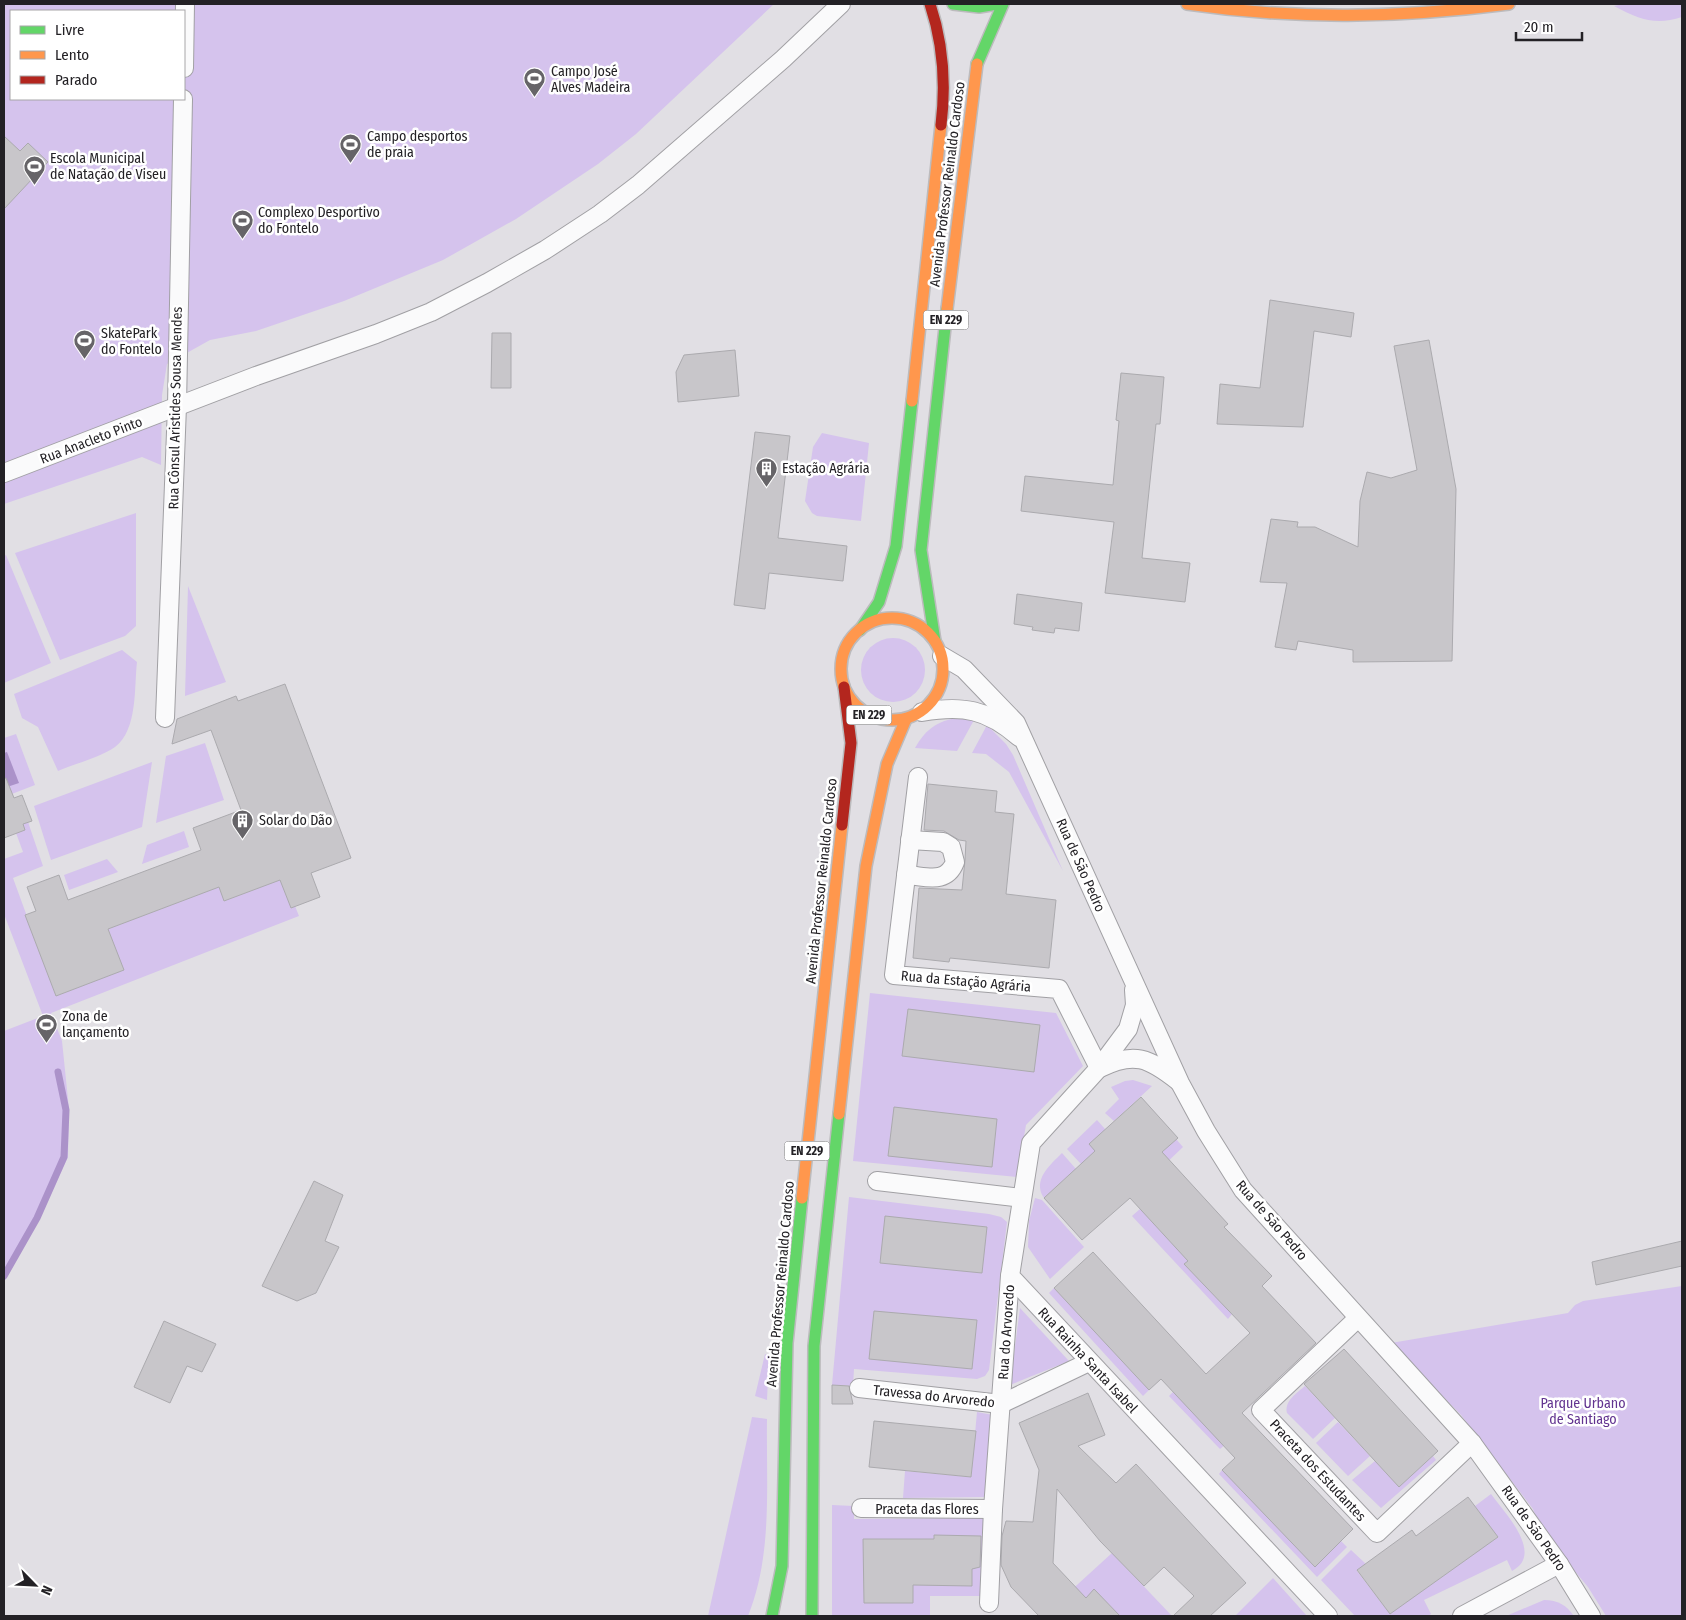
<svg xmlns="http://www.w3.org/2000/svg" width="1686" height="1620" font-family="'Fira Sans Condensed',sans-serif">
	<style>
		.green { fill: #d5c3ed; fill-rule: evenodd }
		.water { fill: #ab92c9 }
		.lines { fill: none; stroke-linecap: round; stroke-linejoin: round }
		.stream { stroke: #ab92c9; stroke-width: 7 }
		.building { fill: #c8c6ca; stroke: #abaaae }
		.street-casing { stroke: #a1a0a4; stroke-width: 20 }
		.fast-casing { stroke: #bcbbbd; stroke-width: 14 }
		.slow-casing { stroke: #bcbbbd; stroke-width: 14 }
		.jam-casing { stroke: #bcbbbd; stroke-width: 14 }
		.street { stroke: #fafafb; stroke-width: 18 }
		.fast { stroke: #63d668; stroke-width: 11 }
		.slow { stroke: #ff974d; stroke-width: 11 }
		.jam { stroke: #b3261e; stroke-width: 11 }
		.labels { text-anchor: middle; stroke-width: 5; stroke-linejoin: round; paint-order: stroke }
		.shield { fill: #fff; stroke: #656466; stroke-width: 1 }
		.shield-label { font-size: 12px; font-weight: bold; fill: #232125 }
		.poi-label { font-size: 14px; fill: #232125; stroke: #fff; text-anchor: start }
		.street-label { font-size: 14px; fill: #232125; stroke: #fff }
		.park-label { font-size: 14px; fill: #623390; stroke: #fff }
	</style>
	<rect width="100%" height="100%" fill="#e1dfe4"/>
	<g class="green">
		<path d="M 4,4 L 774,4 L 636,134 L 598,164 L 516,219 L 443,260 L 344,301 L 256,331 L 210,340 L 167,364 L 162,395 L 161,465 L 142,457 L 4,504 ZM 11,11 L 184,11 L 184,99 L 11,99 Z"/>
		<path d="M 1623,4 L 1682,4 L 1682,17 C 1655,26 1639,19 1614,6 Z"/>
		<polygon points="822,433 869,443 861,521 817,516 812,513 805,501 813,447"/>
		<polygon points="136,513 136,626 125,636 60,660 15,553"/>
		<polygon points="6,555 51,663 4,683 4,556"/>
		<polygon points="188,586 226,682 185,696"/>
		<circle cx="893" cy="670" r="32"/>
		<path d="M 122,650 L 137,662 C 134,687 138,730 115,747 C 101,757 74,764 58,771 L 38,727 L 22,718 L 14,694 Z"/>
		<path d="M 964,717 L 974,720 L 957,751 L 915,748 C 926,728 940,719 964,717 Z"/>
		<polygon points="987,725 1006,744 1013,755 1063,871 1009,772 986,754 972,753"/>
		<polygon points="16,734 35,785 4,797 4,738"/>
		<polygon points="205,743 224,800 156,823 166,756"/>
		<polygon points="152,762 142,827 51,860 34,806"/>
		<polygon points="28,822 43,866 13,878 56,996 123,970 108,929 219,887 224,901 290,876 291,908 295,906 299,916 51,1013 62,1041 69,1109 68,1157 40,1218 4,1282 4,1031 43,1016 4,914 4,859 23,852 16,833 23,824"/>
		<polygon points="184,831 189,847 142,864 147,845"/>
		<polygon points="107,859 118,872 69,890 64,875"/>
		<polygon points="870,993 1056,1013 1083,1066 1026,1125 1017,1177 853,1161"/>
		<polygon points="1133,1080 1152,1086 1114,1121 1105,1113 1119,1099 1111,1087 1125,1081"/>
		<polygon points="1097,1120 1105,1129 1095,1151 1081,1164 1067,1149"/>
		<polygon points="1176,1139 1183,1147 1160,1169 1153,1161"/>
		<path d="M 1062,1153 L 1076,1169 L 1044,1198 C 1032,1180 1050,1165 1062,1153 Z"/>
		<polygon points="849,1197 989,1214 1001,1217 1007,1222 989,1370 985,1376 977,1379 854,1369 853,1386 832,1385"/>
		<polygon points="1035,1198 1042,1200 1084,1247 1050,1279 1028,1247 1029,1221"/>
		<polygon points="1140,1209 1188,1261 1185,1265 1232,1314 1228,1319 1132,1216"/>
		<polygon points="1682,1286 1682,1616 1606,1616 1588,1587 1542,1532 1533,1509 1461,1415 1391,1343 1568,1313 1575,1305 1583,1301"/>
		<polygon points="1054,1288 1149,1390 1143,1396 1049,1293"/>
		<polygon points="1020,1308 1069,1361 1010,1385"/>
		<polygon points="765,1354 769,1356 767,1400 755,1396"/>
		<path d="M 1305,1386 L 1335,1418 L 1313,1439 L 1287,1413 C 1284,1401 1297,1393 1305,1386 Z"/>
		<polygon points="1175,1390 1227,1443 1220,1449 1169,1396"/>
		<polygon points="977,1412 993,1415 985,1497 903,1498 905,1471 971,1477"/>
		<path d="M 752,1417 L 767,1419 C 766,1485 773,1554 748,1616 L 708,1616 Z"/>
		<polygon points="1338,1422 1370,1456 1348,1476 1316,1443"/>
		<polygon points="1433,1456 1436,1460 1381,1508 1352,1480 1375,1461 1399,1487"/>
		<polygon points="1222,1470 1341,1541 1347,1547 1317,1577 1219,1474"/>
		<path d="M 1491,1494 C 1504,1512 1545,1554 1512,1571 L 1507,1560 L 1424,1600 L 1431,1614 L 1428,1616 L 1355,1616 L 1321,1580 L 1351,1550 L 1366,1564 L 1357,1571 L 1390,1614 L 1498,1537 L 1475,1506 Z"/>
		<polygon points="832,1505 854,1506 854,1519 988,1518 985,1596 930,1596 930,1616 832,1616"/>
		<polygon points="1112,1553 1172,1616 1043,1616"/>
		<polygon points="1273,1578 1307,1616 1235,1616"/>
		<path d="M 1544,1600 C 1558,1600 1566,1605 1574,1616 L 1506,1616 Z"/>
	</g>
	<polygon class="water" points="7,752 19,783 4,788 4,753"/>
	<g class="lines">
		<polyline class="stream" points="4,1276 37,1218 64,1157 66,1110 58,1072"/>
	</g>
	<g class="building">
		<polygon points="4,136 20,151 28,143 48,162 4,209"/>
		<polygon points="1270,300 1354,313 1351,337 1314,331 1303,427 1217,424 1220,384 1260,388"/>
		<polygon points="492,333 511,333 511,388 491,388"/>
		<polygon points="1429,340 1456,489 1452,661 1353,662 1353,650 1298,641 1296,650 1275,647 1287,583 1260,582 1271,519 1298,522 1297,527 1315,527 1358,547 1360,501 1367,472 1391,478 1417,470 1394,346"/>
		<polygon points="735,350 739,396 678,402 676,372 684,355"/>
		<polygon points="1121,373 1164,377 1160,424 1156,424 1142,558 1190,563 1185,602 1105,593 1114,522 1021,511 1025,476 1113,485 1119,421 1116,420"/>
		<polygon points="755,432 790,436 778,538 847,546 843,581 769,573 765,609 734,605"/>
		<polygon points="1017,594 1082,603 1079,631 1055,628 1054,633 1032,630 1033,627 1014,624"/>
		<polygon points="285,684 351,858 311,873 320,897 291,908 280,880 224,901 219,887 108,929 124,970 56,996 25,915 36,911 27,887 59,875 68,900 201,850 193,828 241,810 211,730 172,744 177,719 236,696 238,701"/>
		<polygon points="4,778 6,778 14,798 22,795 32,821 23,824 25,830 4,838"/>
		<polygon points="928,784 997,791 995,812 1014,814 1006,894 1056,900 1049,968 950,958 949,962 913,958 919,888 962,890 965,860 966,841 959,840 944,831 924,830"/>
		<polygon points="908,1009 1040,1025 1034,1072 902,1056"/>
		<polygon points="1141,1097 1178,1138 1162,1152 1228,1224 1224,1227 1272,1276 1262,1286 1316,1343 1242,1413 1353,1529 1315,1567 1222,1470 1235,1458 1161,1379 1149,1390 1054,1288 1093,1252 1206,1374 1250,1333 1184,1264 1188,1261 1130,1198 1082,1240 1044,1198 1095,1151 1089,1144"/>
		<polygon points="894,1107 997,1119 992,1167 888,1156"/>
		<polygon points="314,1181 343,1195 325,1241 339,1247 316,1293 297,1301 262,1286"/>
		<polygon points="885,1216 987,1227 982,1273 880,1263"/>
		<polygon points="1682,1241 1682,1266 1596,1285 1592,1262"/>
		<polygon points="874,1311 977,1320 972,1369 869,1359"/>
		<polygon points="164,1321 216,1344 202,1372 187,1366 170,1403 134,1387"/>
		<polygon points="1344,1349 1438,1451 1399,1487 1304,1384"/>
		<polygon points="832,1385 849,1386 853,1404 832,1404"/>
		<polygon points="1088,1393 1105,1435 1078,1446 1116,1483 1136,1464 1246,1583 1210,1616 1173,1616 1194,1596 1164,1567 1144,1586 1100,1541 1057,1489 1053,1563 1086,1598 1094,1589 1120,1616 1039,1616 1011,1587 1001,1565 1002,1536 1006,1521 1033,1522 1039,1470 1019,1423"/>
		<polygon points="874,1421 976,1431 971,1477 869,1467"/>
		<polygon points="1468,1497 1498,1537 1390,1614 1357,1570 1412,1530 1416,1536"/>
		<polygon points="934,1535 981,1536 980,1567 972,1569 972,1586 913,1585 913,1603 864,1603 863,1539 934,1539"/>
	</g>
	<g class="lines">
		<defs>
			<g id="street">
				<polyline points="184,68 185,4"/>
				<polyline points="4,473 256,376 376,334 431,312 487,283 545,250 600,214 638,185 783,59 841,4"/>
				<polyline points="942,656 964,669 1016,723 1180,1083 1206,1131 1243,1190 1472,1443 1559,1564 1591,1616"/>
				<path d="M 922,712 C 963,705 987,709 1019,737"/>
				<polyline points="165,718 177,406 183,99"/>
				<polyline points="918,777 894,975 1059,989 1099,1068"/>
				<path d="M 906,875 C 926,876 946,885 955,862 L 951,847 L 943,842 L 910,840"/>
				<polyline points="1134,990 1135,1005 1128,1029 1099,1068 1031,1143 1010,1276 1328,1616"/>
				<path d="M 1100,1068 C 1134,1051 1149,1058 1178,1081"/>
				<polyline points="877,1181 1022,1198"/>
				<polyline points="1358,1318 1261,1410 1377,1533 1472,1443"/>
				<polyline points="859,1388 1001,1404 1089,1362"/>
				<polyline points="861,1508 993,1509"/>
				<polyline points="989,1603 993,1509 1010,1276"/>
				<polyline points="1462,1616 1559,1564"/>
			</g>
			<g id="fast">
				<polyline points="953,4 979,7 997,4"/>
				<polyline points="977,64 1003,4"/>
				<polyline points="860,630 879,602 896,546 912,401"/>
				<polyline points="935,641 921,550 947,309"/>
				<polyline points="772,1616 782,1566 787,1343 802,1198"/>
				<polyline points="812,1616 814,1346 839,1114"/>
			</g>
			<g id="slow">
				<path d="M 1187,4 C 1297,20 1399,18 1509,4"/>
				<polyline points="947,309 977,64"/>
				<polyline points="912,401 941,125"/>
				<circle cx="892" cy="669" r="51"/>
				<polyline points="839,1114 866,866 887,764 906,719"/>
				<polyline points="802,1198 842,825"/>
			</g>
			<g id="jam">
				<path d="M 930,4 C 943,43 946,84 941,125"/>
				<polyline points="842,825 851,743 844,687"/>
			</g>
		</defs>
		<use href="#street" class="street-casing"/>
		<use href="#fast" class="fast-casing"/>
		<use href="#slow" class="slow-casing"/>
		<use href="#jam" class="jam-casing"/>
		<use href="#street" class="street"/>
		<use href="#fast" class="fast"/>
		<use href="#slow" class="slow"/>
		<use href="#jam" class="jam"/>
	</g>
	<defs>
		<symbol id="stadium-pin" viewBox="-11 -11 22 30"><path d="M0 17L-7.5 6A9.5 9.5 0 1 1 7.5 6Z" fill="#666468" stroke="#fff"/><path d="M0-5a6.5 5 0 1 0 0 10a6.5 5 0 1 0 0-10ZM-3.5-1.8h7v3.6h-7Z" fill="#fff"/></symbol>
		<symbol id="building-pin" viewBox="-11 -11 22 30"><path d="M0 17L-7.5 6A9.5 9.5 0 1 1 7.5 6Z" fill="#666468" stroke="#fff"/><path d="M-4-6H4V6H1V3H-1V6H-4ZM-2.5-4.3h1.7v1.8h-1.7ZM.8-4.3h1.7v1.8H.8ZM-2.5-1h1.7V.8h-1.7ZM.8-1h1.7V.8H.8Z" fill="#fff"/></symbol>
	</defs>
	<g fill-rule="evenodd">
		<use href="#stadium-pin" x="522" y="66" width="25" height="34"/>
		<use href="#stadium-pin" x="338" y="132" width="25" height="34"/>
		<use href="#stadium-pin" x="22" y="154" width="25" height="34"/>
		<use href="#stadium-pin" x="230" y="208" width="25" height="34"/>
		<use href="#stadium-pin" x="72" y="328" width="25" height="34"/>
		<use href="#building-pin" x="754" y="456" width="25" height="34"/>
		<use href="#building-pin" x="230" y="808" width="25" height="34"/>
		<use href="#stadium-pin" x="34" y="1012" width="25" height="34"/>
	</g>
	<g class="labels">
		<g class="shield">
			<rect x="923.5" y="310.5" width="45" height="19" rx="4"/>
			<rect x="846.5" y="705.5" width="45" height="19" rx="4"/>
			<rect x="784.5" y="1141.5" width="45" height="19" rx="4"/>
		</g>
		<g class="shield-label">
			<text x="946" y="324">EN 229</text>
			<text x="869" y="719">EN 229</text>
			<text x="807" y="1155">EN 229</text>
		</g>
		<g class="poi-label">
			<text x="551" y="76">Campo José<tspan x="551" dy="16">Alves Madeira</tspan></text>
			<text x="367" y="141">Campo desportos<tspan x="367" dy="16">de praia</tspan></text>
			<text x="50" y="163">Escola Municipal<tspan x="50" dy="16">de Natação de Viseu</tspan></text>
			<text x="258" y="217">Complexo Desportivo<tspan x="258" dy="16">do Fontelo</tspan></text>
			<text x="101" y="338">SkatePark<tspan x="101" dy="16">do Fontelo</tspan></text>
			<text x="782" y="473">Estação Agrária</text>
			<text x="259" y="825">Solar do Dão</text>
			<text x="62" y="1021">Zona de<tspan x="62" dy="16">lançamento</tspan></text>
		</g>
		<g class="street-label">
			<text transform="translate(947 184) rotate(-83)" y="5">Avenida Professor Reinaldo Cardoso</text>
			<text transform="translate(175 408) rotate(-89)" y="5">Rua Cônsul Aristides Sousa Mendes</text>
			<text transform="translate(91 440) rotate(-21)" y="5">Rua Anacleto Pinto</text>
			<text transform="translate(1081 865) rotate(66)" y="5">Rua de São Pedro</text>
			<text transform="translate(821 881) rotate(-84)" y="5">Avenida Professor Reinaldo Cardoso</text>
			<text transform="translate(966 981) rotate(5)" y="5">Rua da Estação Agrária</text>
			<text transform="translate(1272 1220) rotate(49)" y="5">Rua de São Pedro</text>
			<text transform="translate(780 1284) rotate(-85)" y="5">Avenida Professor Reinaldo Cardoso</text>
			<text transform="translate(1006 1332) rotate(-86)" y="5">Rua do Arvoredo</text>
			<text transform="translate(1088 1360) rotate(47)" y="5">Rua Rainha Santa Isabel</text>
			<text transform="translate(934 1396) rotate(6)" y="5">Travessa do Arvoredo</text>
			<text transform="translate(1318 1470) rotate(47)" y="5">Praceta dos Estudantes</text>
			<text x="927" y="1514">Praceta das Flores</text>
			<text transform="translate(1534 1528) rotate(55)" y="5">Rua de São Pedro</text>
		</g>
		<g class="park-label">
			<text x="1583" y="1408">Parque Urbano<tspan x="1583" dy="16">de Santiago</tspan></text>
		</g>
	</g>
	<rect width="1686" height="1620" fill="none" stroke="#232125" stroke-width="10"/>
	<rect x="10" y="10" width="175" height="90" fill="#ffffff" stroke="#a7a6a8"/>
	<rect x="20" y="26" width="25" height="8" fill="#63d668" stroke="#a7a6a8"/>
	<text x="55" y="35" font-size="15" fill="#232125">Livre</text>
	<rect x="20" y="51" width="25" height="8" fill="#ff974d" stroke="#a7a6a8"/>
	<text x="55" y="60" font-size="15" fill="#232125">Lento</text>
	<rect x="20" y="76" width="25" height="8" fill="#b3261e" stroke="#a7a6a8"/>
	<text x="55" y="85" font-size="15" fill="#232125">Parado</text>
	<g transform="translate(35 1585) rotate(114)" stroke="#ffffff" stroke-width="4" paint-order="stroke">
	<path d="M0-4L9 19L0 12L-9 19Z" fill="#232125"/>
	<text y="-8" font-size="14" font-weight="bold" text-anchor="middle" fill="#232125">N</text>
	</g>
	<path d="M1516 32v8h66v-8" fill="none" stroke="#232125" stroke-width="2.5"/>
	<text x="1524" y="32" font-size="15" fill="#232125" stroke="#ffffff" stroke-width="4" paint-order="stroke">20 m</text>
</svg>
